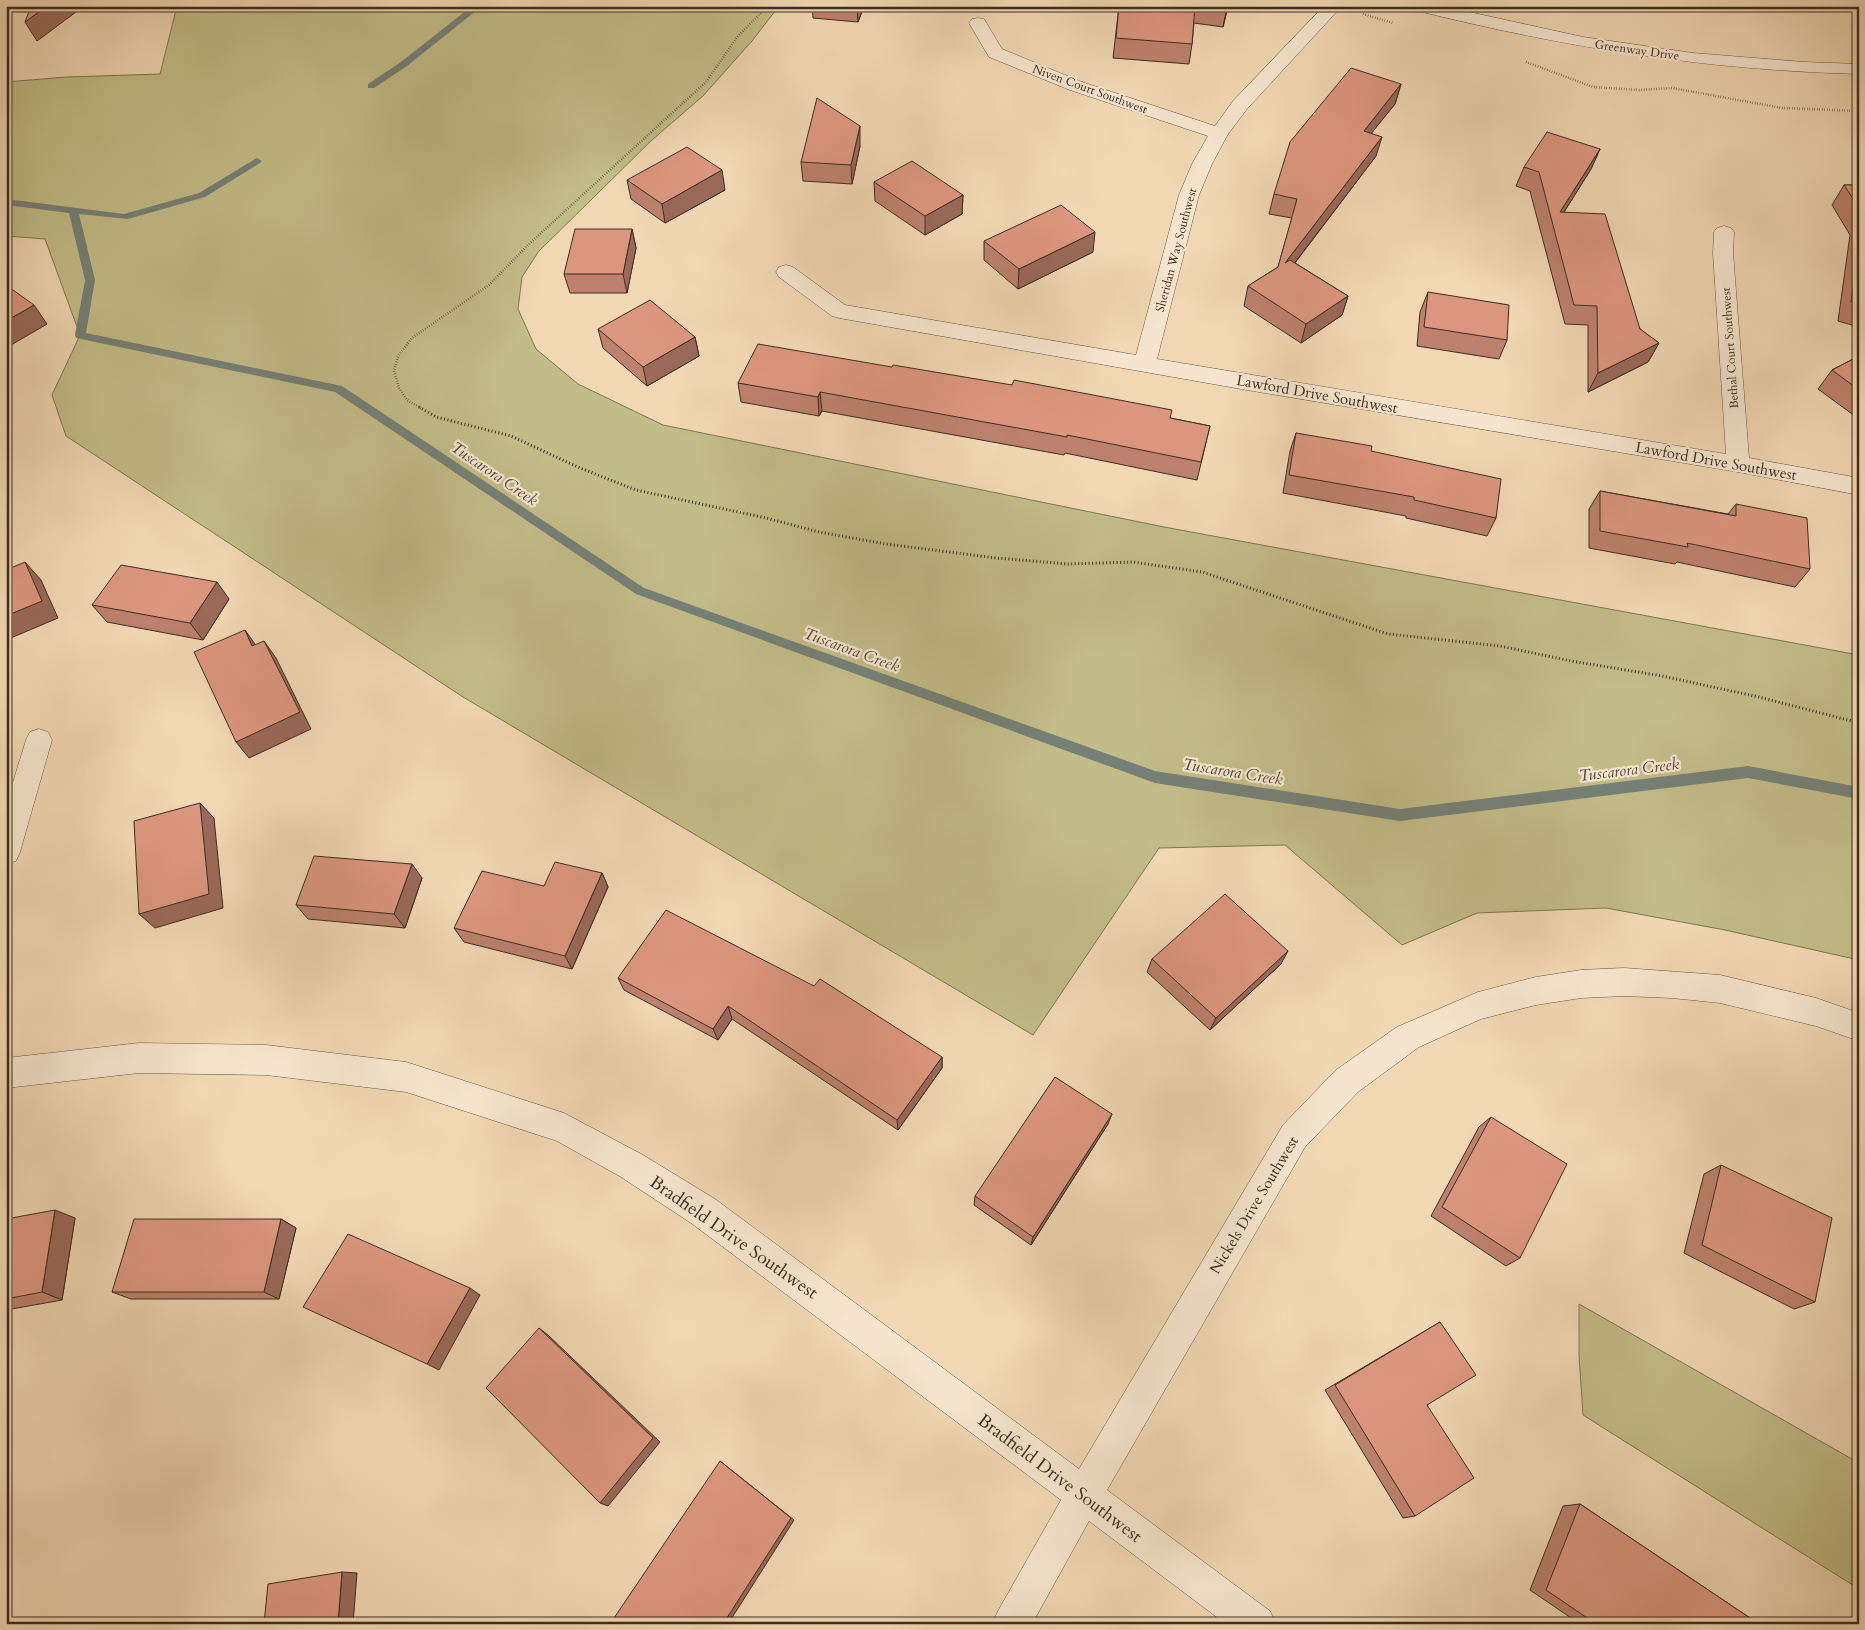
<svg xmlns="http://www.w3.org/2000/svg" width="1865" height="1630" font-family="Cardo,serif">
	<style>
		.green { fill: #c2bc88; stroke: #7f7554 }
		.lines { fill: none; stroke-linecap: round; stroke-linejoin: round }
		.stream { fill: #758177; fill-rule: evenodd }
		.minor-casing { stroke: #695846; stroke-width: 1 }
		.path-far1 { stroke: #3c2e21; stroke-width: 2.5; stroke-dasharray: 0.5 2; stroke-linecap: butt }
		.path { stroke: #3c2e21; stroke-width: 3; stroke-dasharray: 1 2.5; stroke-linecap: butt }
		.minor { fill: #f6e5ce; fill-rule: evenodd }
		.wall { fill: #bd816d; stroke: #3c2e21 }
		.shaded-wall { fill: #9a6959; stroke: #3c2e21 }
		.building { fill: #dc967f; stroke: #3c2e21 }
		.labels { text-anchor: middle; stroke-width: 4.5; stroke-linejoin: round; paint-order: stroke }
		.far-street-label { font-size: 12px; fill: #3c2e21; stroke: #f6e5ce }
		.street-label { font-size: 15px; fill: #3c2e21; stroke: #f6e5ce }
		.water-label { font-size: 16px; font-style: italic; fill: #4f4a3e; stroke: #f6e5ce }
		.near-street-label { font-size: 18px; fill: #3c2e21; stroke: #f6e5ce }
	</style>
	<rect width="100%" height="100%" fill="#f1d7b3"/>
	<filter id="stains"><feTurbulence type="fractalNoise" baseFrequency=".004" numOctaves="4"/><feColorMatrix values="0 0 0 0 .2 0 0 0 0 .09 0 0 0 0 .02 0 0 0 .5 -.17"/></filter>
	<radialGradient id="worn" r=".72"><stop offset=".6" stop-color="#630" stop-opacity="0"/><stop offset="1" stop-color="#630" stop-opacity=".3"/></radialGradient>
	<g class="green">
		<polygon points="177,6 779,6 752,41 703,96 652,140 539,251 522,277 518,309 536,349 578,384 663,425 1164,527 1859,655 1859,960 1725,930 1606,908 1477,913 1402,945 1285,845 1159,848 1033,1035 463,697 66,436 52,395 80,335 45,239 6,236 6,82 67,77 160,74"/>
		<polygon points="1579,1304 1859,1463 1859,1589 1583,1415 1579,1356"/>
	</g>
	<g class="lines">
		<g class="stream">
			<polygon points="472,6 482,6 407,66 374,88 368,88 368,84 401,62"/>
			<polygon points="257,158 262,161 260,163 205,197 128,219 79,214 95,280 86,333 342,386 644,588 1155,771 1400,809 1748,766 1859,787 1859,799 1748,778 1400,821 1155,783 636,594 335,392 76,338 75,335 85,280 69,213 6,205 6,199 124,214 199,193"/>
		</g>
		<defs>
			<g id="minor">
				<polygon points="1324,6 1342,6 1247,109 1228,134 1212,164 1199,195 1157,359 1726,454 1713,253 1714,232 1717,228 1724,226 1731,228 1734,232 1733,253 1749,458 1859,478 1859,495 1738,472 1247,390 839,318 832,316 779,277 776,272 779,267 786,265 793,267 845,305 1136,355 1179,195 1192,164 1208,136 1070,90 989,57 969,23 972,19 978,18 984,19 1002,49 1082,82 1215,126 1233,101"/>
				<path d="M 1412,6 L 1442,6 L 1583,37 L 1693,53 L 1804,62 L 1859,64 L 1859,74 C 1705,70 1563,47 1414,10 Z"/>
				<polygon points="39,729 48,732 52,740 20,852 16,861 6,864 6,805 26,740 30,732"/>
				<polygon points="1624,968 1720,975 1816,998 1859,1013 1859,1041 1816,1026 1720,1003 1672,998 1624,996 1581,998 1536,1005 1481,1019 1419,1047 1358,1092 1305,1147 1107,1490 1270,1611 1276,1624 1226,1624 1089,1521 1032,1624 992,1624 998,1611 1061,1500 691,1223 621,1177 557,1141 406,1092 266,1075 139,1073 6,1088 6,1058 139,1043 266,1045 406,1062 564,1113 643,1155 715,1199 1079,1469 1283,1125 1336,1070 1397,1027 1478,992 1536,977 1581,970"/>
			</g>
		</defs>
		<use href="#minor" class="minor-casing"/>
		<g class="path-far1">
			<polyline points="1363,14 1393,23"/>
			<polyline points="1526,62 1593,87 1639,90 1672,88 1782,108 1859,111"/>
			<polyline points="421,408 407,400 399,388 394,371 398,356 412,338 489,285 529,244 706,82 738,36 768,6"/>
		</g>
		<polyline class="path" points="419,407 436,417 511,436 580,468 636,490 766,518 819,532 886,544 996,558 1068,564 1133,562 1202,572 1388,634 1500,646 1571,661 1662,676 1759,697 1859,723"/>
		<use href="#minor" class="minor"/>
	</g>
	<g class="wall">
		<polygon points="812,6 864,6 858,22 813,18"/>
		<polygon points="1119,6 1228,6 1223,27 1194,23 1192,44 1189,64 1113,58"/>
		<polygon points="1401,84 1395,104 1371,133 1376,156 1295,263 1348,296 1342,315 1301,343 1244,306 1248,286 1278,267 1292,218 1269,214 1274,194"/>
		<polygon points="860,146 852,184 803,181 801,162"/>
		<polygon points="1600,149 1591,169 1564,212 1640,329 1659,343 1648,362 1588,392 1588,325 1565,324 1530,191 1516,186 1524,167"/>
		<polygon points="627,180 725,190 665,223 631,199"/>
		<polygon points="874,182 963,195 962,214 925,235 875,201"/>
		<polygon points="1844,185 1859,185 1859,327 1838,321 1850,235 1832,205"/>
		<polygon points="632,229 636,248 627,293 570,293 564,274"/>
		<polygon points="984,241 1093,252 1018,289 984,260"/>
		<polygon points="1428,292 1507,340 1499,359 1417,346 1420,312"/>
		<polygon points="598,329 695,337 699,356 647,386 603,348"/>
		<polygon points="1859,356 1859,419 1818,389 1832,370"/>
		<polygon points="738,383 1170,418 1210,426 1197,480 1065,453 1064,455 822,411 819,416 741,402"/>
		<polygon points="1296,433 1371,451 1496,518 1487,536 1406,518 1406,516 1283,493 1290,451"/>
		<polygon points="1600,491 1728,514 1736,504 1810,569 1795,587 1677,562 1675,564 1589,548 1589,509"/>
		<polygon points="229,599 203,640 107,622 92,605"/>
		<polygon points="602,873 608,887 572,969 464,942 454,928 544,886"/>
		<polygon points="422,878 405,928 308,919 296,905"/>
		<polygon points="1152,959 1281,964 1210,1030 1147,972"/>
		<polygon points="618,978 942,1057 942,1068 898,1130 732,1019 718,1040 624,990"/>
		<polygon points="1491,1117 1520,1258 1506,1266 1431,1216 1479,1127"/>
		<polygon points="1108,1124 1031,1245 974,1205 975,1196"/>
		<polygon points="1721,1165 1815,1302 1794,1309 1684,1253 1704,1174"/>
		<polygon points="75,1218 62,1300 6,1310 6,1219"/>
		<polygon points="281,1219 296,1228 279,1299 131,1299 112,1292"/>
		<polygon points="1440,1322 1427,1405 1415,1516 1403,1518 1325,1390"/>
		<polygon points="1580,1504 1759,1624 1580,1624 1530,1590 1563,1506"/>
	</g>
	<g class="shaded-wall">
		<polygon points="47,6 84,6 37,41 25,22"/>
		<polygon points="857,6 864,6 858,22"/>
		<polygon points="1227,6 1228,6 1223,27 1227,7"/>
		<polygon points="1401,84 1395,104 1358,150 1364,131"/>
		<polygon points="860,126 860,146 852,184 851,165"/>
		<polygon points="1382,137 1376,156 1280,282 1285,263"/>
		<polygon points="1600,149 1591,169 1554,228 1560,212"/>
		<polygon points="722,170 725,190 665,223 662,204"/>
		<polygon points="963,195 962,214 925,235 925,216"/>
		<polygon points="632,229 636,248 627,293 623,274"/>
		<polygon points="1095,232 1093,252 1018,289 1019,269"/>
		<polygon points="1348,296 1342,315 1301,343 1306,324"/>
		<polygon points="34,305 47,324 6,348 6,321"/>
		<polygon points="695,337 699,356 647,386 643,367"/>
		<polygon points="1659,343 1648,362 1588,392 1598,373"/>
		<polygon points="820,392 822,411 819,416 818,397"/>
		<polygon points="25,562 41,580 58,618 6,640 6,616"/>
		<polygon points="217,582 229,599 203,640 190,623"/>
		<polygon points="245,630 257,647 252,646"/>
		<polygon points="264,641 276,658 311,729 249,758 236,742"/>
		<polygon points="200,803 214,818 223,908 155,928 139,914"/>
		<polygon points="412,864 422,878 405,928 394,914"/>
		<polygon points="602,873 608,887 572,969 565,956"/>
		<polygon points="1288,951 1281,964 1210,1030 1216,1018"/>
		<polygon points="728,1006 732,1019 718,1040 713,1029"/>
		<polygon points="942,1057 942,1068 898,1130 897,1120"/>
		<polygon points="1112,1114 1108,1124 1031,1245 1033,1237"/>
		<polygon points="55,1210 75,1218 62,1300 42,1292"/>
		<polygon points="281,1219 296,1228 279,1299 264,1292"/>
		<polygon points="470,1288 480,1295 439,1370 427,1364"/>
		<polygon points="539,1328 548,1335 660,1442 608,1506 600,1503"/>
		<polygon points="720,1461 725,1465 794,1520 728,1624 723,1624"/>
		<polygon points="342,1572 357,1573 353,1624 338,1624"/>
	</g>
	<g class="building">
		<polygon points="31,6 47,6 25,22"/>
		<polygon points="1119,6 1195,6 1192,44 1116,38"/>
		<polygon points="1351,68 1401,84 1364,131 1382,137 1285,263 1290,260 1348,296 1306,324 1248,286 1278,267 1297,199 1274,194 1290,142"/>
		<polygon points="817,98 860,126 851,165 801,162"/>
		<polygon points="1547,132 1600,149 1560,212 1605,214 1640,329 1659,343 1598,373 1597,306 1574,305 1539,172 1524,167"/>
		<polygon points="687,147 722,170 662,204 627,180"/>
		<polygon points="912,161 963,195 925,216 874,182"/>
		<polygon points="1844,185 1859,185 1859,208"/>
		<polygon points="1061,205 1095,232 1019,269 984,241"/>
		<polygon points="575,229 632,229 623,274 564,274"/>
		<polygon points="1859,248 1859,304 1851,302"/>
		<polygon points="6,285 34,305 6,321"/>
		<polygon points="1428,292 1509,305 1507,340 1424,327"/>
		<polygon points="650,300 695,337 643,367 598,329"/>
		<polygon points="758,344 892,367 893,365 1012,385 1014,380 1172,410 1170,418 1210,426 1201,462 1067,435 1067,437 820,392 818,397 738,383"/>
		<polygon points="1859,356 1859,390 1832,370"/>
		<polygon points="1296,433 1372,446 1371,451 1501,479 1496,518 1414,500 1414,497 1289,475"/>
		<polygon points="1600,491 1736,516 1736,504 1807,518 1810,569 1687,543 1688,547 1600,531"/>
		<polygon points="25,562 42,601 6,616 6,570"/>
		<polygon points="121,565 217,582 190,623 92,605"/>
		<polygon points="245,630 252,646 264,641 300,712 236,742 194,652"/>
		<polygon points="200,803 209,894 139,914 134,821"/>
		<polygon points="314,856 412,864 394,914 296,905"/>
		<polygon points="555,862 602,873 565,956 454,928 482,871 544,886"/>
		<polygon points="1225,894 1288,951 1216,1018 1152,959"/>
		<polygon points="666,910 814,986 820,979 942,1057 897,1120 728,1006 713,1029 618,978"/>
		<polygon points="1055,1077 1112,1114 1033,1237 975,1196"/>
		<polygon points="1491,1117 1567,1164 1520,1258 1442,1207"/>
		<polygon points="1721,1165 1832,1218 1815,1302 1702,1245"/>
		<polygon points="55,1210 42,1292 6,1299 6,1219"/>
		<polygon points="134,1219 281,1219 264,1292 112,1292"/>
		<polygon points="348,1234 470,1288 427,1364 303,1307"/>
		<polygon points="1440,1322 1476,1375 1427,1405 1474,1478 1415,1516 1335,1385"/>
		<polygon points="539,1328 653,1438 600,1503 486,1388"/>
		<polygon points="720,1461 791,1518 723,1624 610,1624"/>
		<polygon points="1580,1504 1759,1624 1596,1624 1546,1590"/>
		<polygon points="342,1572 338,1624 264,1624 268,1584"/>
	</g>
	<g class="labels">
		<g class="far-street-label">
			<text transform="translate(1637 50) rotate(8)" y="4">Greenway Drive</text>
			<text transform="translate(1090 89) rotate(20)" y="4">Niven Court Southwest</text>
			<text transform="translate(1176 250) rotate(-75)" y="4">Sheridan Way Southwest</text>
			<text transform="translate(1730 348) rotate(-94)" y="4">Bethal Court Southwest</text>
		</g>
		<g class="street-label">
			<text transform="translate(1317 394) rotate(10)" y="5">Lawford Drive Southwest</text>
			<text transform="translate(1716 461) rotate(10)" y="5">Lawford Drive Southwest</text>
			<text transform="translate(1254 1205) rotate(-59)" y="5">Nickels Drive Southwest</text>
		</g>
		<g class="water-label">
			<text transform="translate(495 473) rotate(34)" y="6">Tuscarora Creek</text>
			<text transform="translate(852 649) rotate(20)" y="6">Tuscarora Creek</text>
			<text transform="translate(1629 769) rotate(-7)" y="6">Tuscarora Creek</text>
			<text transform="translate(1233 771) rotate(9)" y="6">Tuscarora Creek</text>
		</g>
		<g class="near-street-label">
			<text transform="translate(734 1237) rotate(35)" y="6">Bradfield Drive Southwest</text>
			<text transform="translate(1060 1478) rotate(37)" y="6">Bradfield Drive Southwest</text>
		</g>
	</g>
	<rect width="1865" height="1630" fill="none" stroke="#f1d7b3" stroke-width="25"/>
	<rect x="8" y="8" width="1850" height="1615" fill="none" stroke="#3c2e21" stroke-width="2.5"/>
	<rect x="12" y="12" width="1840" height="1605" fill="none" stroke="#3c2e21"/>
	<rect width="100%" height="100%" filter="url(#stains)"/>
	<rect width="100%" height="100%" fill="url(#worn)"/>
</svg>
